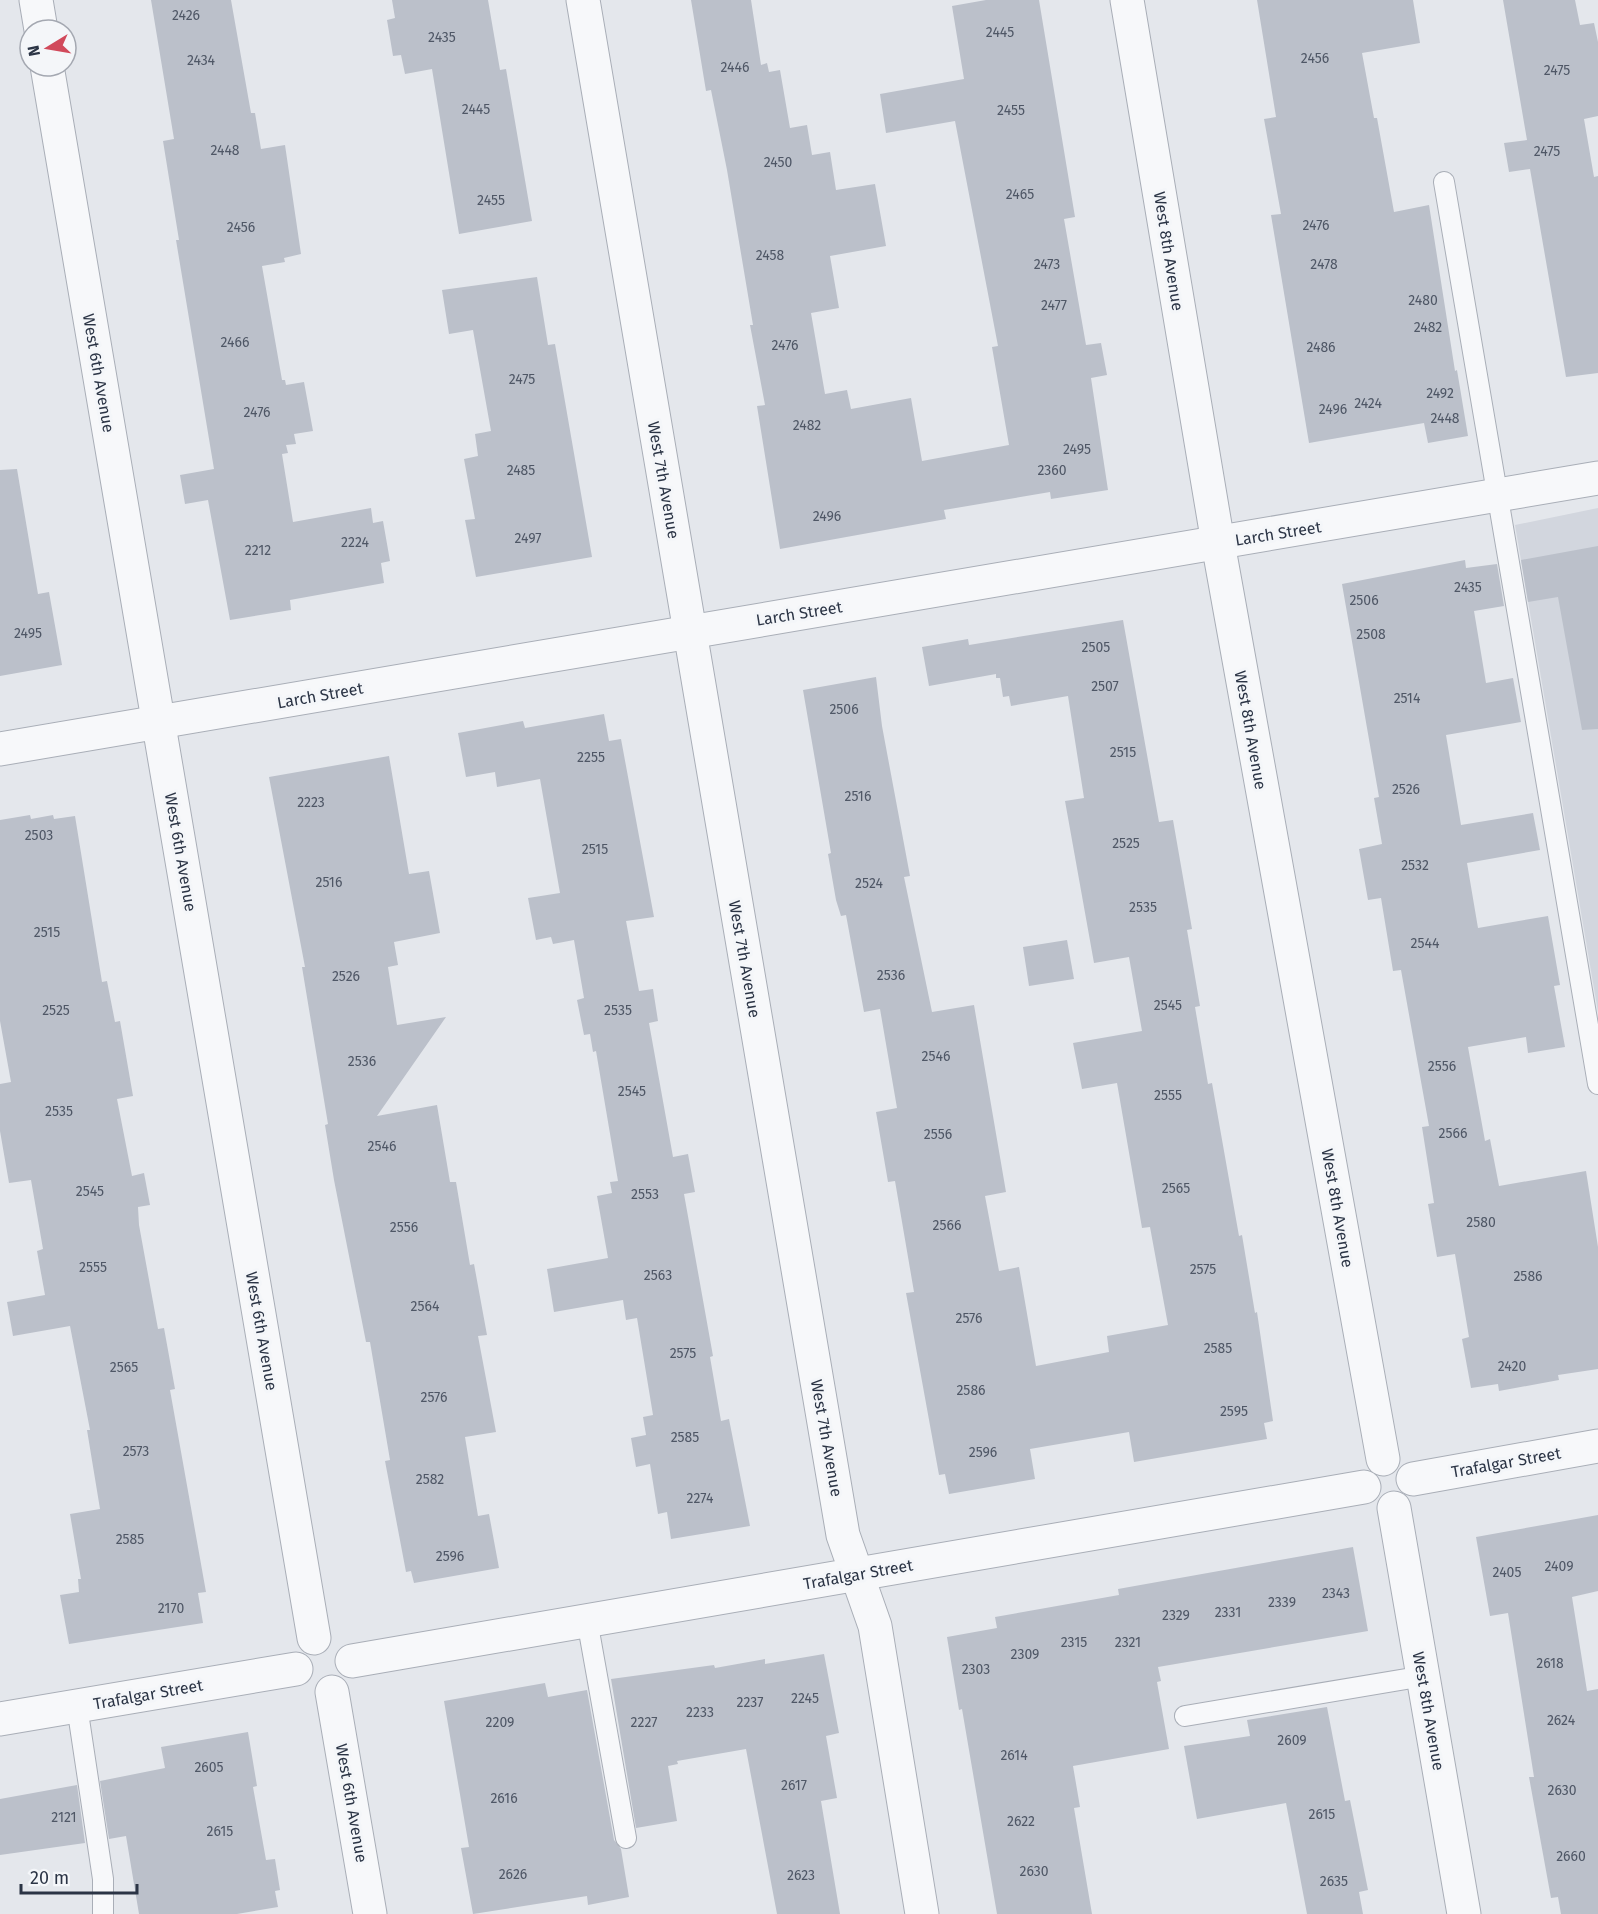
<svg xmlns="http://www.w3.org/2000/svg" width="1598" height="1914" font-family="'Fira Sans',sans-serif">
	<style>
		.built { fill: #d2d6de }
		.building { fill: #bbc0ca }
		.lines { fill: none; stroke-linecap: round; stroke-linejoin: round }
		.service-casing { stroke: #a9aeb7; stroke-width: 22 }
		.minor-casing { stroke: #a9aeb7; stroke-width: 35 }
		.service { stroke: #f7f8fa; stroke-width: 20 }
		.minor { stroke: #f7f8fa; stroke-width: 33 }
		.labels { text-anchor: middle; stroke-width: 6; stroke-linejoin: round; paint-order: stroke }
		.number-label { font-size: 14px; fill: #4f5766 }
		.street-label { font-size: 16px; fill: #2b3445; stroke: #f4f6f9 }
	</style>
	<rect width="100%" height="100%" fill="#e4e7ec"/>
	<polygon class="built" points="1598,508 1598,1012 1515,525"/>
	<g class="building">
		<polygon points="151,0 231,0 251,113 255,113 261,149 285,145 301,254 284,258 285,262 262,266 282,380 285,380 286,385 304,382 313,431 294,434 296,444 286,445 288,453 282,454 293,522 371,508 373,523 383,521 390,561 381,563 384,583 290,600 291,610 230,620 208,500 185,504 180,475 214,469 176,240 179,240 163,141 174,139"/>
		<polygon points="392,0 488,0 500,70 506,69 532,221 459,234 432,69 405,74 401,55 393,56 387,20 395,18"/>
		<polygon points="691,0 751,0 761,65 767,63 769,72 780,70 790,128 807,125 812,155 830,152 836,190 875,184 886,246 830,256 839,308 811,313 825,394 847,390 851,409 911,398 922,461 1009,445 992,347 998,346 955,121 886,133 880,94 964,79 952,6 986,0 1039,0 1075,217 1064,219 1086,345 1101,343 1107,375 1091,378 1108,490 1051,499 1050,492 944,510 946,519 780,549 757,406 765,405 750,325 753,325 727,170 711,90 706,91"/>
		<polygon points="1257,0 1413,0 1420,43 1362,53 1374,118 1377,118 1394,212 1429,205 1455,371 1457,370 1468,436 1428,443 1424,423 1309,443 1271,215 1281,214 1264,119 1276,117"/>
		<polygon points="1503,0 1575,0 1580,25 1594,23 1598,42 1598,116 1584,119 1594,177 1598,176 1598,373 1566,377 1530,169 1509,172 1504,143 1527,140"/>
		<polygon points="537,277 548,345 555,344 592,557 476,577 465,520 475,519 464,459 478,456 475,434 491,431 473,330 449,334 442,290"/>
		<polygon points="17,469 38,594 49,592 62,665 0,676 0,470"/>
		<polygon points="1598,546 1598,729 1582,730 1558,597 1528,602 1521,560"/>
		<polygon points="1465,560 1466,568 1497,564 1504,606 1474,611 1486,683 1513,678 1521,722 1446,735 1461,825 1533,813 1540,850 1467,863 1478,928 1548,916 1560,985 1554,986 1565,1047 1528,1053 1526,1037 1468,1047 1485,1141 1490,1139 1499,1186 1586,1171 1598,1247 1598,1369 1558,1375 1559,1380 1499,1391 1498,1384 1471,1388 1462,1339 1469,1337 1455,1254 1437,1257 1428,1204 1434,1203 1422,1127 1429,1126 1401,970 1393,971 1381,898 1368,900 1359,849 1382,844 1374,798 1379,797 1342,584"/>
		<polygon points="1123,620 1159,822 1173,820 1192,929 1187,930 1200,1006 1195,1007 1208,1084 1212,1083 1239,1236 1242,1235 1255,1313 1257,1312 1273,1421 1264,1423 1267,1439 1134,1462 1129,1432 1030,1449 1035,1479 949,1494 945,1474 939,1475 906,1293 914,1292 895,1181 888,1182 876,1112 897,1108 880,1009 864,1012 846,915 841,916 836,900 828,854 831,853 803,690 876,677 882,726 910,876 904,877 932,1012 974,1005 1006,1192 985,1196 999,1271 1019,1267 1036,1366 1109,1352 1107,1336 1168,1325 1150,1227 1142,1228 1117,1083 1082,1089 1073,1043 1142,1031 1129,957 1094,963 1065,801 1084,798 1068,696 1011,706 1009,696 1003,697 1000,678 996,678 996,674 929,686 922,647 968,639 969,645"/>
		<polygon points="604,714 609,741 621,739 654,917 626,921 639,991 653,989 658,1021 649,1023 673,1157 688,1154 695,1192 684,1194 713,1356 710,1357 721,1421 729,1419 750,1526 671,1539 667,1512 658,1514 650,1464 636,1467 631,1438 646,1435 643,1417 653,1415 637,1318 626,1320 623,1300 554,1312 547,1269 608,1258 597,1196 612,1193 610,1182 618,1181 596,1051 593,1052 590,1034 584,1035 577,1000 584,998 574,940 553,944 551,937 536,940 528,898 560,893 540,779 497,787 495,772 466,777 458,733 523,721 525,728"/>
		<polygon points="389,756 409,874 429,871 440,933 394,942 398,965 388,967 397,1025 446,1017 377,1116 437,1105 450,1182 456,1182 470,1265 474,1264 487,1335 478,1336 496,1432 465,1437 478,1516 489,1514 499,1568 414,1583 411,1571 406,1572 385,1461 390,1460 370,1342 366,1342 334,1180 325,1125 328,1124 302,967 305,967 269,777"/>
		<polygon points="30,815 31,819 53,815 54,819 75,816 102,982 107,981 115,1022 120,1021 133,1096 117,1099 132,1176 144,1173 150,1205 138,1207 139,1225 158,1329 164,1328 175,1389 170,1390 206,1592 198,1593 203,1623 69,1644 60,1595 79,1592 78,1579 81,1579 70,1514 100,1509 87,1430 90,1430 70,1326 13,1336 7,1302 45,1295 37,1251 43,1249 31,1180 9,1183 0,1131 0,1084 11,1082 0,1021 0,820"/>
		<polygon points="1067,940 1074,979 1029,986 1023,947"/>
		<polygon points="1598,1515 1598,1591 1572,1597 1587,1691 1598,1689 1598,1914 1561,1914 1558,1897 1551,1898 1529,1777 1534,1777 1508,1613 1490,1616 1476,1537"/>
		<polygon points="1353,1547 1368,1631 1158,1667 1161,1681 1157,1682 1169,1749 1073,1766 1080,1807 1074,1808 1092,1914 997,1914 962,1709 959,1710 947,1637 997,1628 995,1617 1119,1595 1118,1589"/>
		<polygon points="824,1654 839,1733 826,1736 837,1798 821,1801 840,1914 777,1914 746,1749 677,1761 678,1764 668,1766 677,1821 636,1828 611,1679 714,1665 715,1668 765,1659 765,1664"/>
		<polygon points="545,1683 548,1697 587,1690 614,1840 621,1849 629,1897 588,1905 587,1896 473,1914 461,1848 469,1847 444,1701"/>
		<polygon points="1327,1707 1345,1801 1350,1800 1368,1890 1359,1892 1363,1914 1307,1914 1286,1803 1197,1819 1184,1746 1250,1736 1247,1720"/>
		<polygon points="248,1732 257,1786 253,1787 266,1860 275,1859 280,1890 275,1891 278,1907 237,1914 139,1914 126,1836 109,1839 100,1781 165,1768 161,1747"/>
		<polygon points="77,1785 85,1843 0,1855 0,1799"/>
	</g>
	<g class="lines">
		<defs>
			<g id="service">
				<polyline points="1444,182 1598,1084"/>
				<polyline points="587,1620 626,1838"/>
				<polyline points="77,1706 103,1879 103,1914"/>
				<polyline points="1185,1716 1424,1676"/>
			</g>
			<g id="minor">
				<polyline points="36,0 41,30"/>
				<polyline points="583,0 843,1535 875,1626 922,1914"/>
				<polyline points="1127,0 1218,543 1383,1459"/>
				<polyline points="47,66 314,1638"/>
				<polyline points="0,749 1598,478"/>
				<polyline points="1413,1479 1598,1446"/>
				<polyline points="1394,1508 1464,1914"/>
				<polyline points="352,1661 1364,1487"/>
				<polyline points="332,1692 370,1914"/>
				<polyline points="0,1719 296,1669"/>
			</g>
		</defs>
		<use href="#service" class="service-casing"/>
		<use href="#minor" class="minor-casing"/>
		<use href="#service" class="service"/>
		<use href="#minor" class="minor"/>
	</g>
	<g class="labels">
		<g class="number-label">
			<text x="186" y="20">2426</text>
			<text x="1000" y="37">2445</text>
			<text x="442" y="42">2435</text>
			<text x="1315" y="63">2456</text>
			<text x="201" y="65">2434</text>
			<text x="735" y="72">2446</text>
			<text x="1557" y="75">2475</text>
			<text x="476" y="114">2445</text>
			<text x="1011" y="115">2455</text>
			<text x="225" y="155">2448</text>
			<text x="1547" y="156">2475</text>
			<text x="778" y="167">2450</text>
			<text x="1020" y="199">2465</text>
			<text x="491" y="205">2455</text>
			<text x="1316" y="230">2476</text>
			<text x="241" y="232">2456</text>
			<text x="770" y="260">2458</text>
			<text x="1047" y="269">2473</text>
			<text x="1324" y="269">2478</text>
			<text x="1423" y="305">2480</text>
			<text x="1054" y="310">2477</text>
			<text x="1428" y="332">2482</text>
			<text x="235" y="347">2466</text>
			<text x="785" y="350">2476</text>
			<text x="1321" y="352">2486</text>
			<text x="522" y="384">2475</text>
			<text x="1440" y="398">2492</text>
			<text x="1368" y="408">2424</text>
			<text x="1333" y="414">2496</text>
			<text x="257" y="417">2476</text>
			<text x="1445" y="423">2448</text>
			<text x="807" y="430">2482</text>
			<text x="1077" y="454">2495</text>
			<text x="521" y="475">2485</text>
			<text x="1052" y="475">2360</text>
			<text x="827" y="521">2496</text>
			<text x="528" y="543">2497</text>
			<text x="355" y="547">2224</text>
			<text x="258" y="555">2212</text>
			<text x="1468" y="592">2435</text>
			<text x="1364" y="605">2506</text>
			<text x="28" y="638">2495</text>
			<text x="1371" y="639">2508</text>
			<text x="1096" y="652">2505</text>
			<text x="1105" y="691">2507</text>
			<text x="1407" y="703">2514</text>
			<text x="844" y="714">2506</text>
			<text x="1123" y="757">2515</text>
			<text x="591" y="762">2255</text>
			<text x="1406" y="794">2526</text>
			<text x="858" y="801">2516</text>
			<text x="311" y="807">2223</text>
			<text x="39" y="840">2503</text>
			<text x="1126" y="848">2525</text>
			<text x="595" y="854">2515</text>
			<text x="1415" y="870">2532</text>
			<text x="329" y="887">2516</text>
			<text x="869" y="888">2524</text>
			<text x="1143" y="912">2535</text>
			<text x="47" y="937">2515</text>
			<text x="1425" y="948">2544</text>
			<text x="891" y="980">2536</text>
			<text x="346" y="981">2526</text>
			<text x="1168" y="1010">2545</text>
			<text x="56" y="1015">2525</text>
			<text x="618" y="1015">2535</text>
			<text x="936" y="1061">2546</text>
			<text x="362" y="1066">2536</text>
			<text x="1442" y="1071">2556</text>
			<text x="632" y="1096">2545</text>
			<text x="1168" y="1100">2555</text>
			<text x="59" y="1116">2535</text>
			<text x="1453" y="1138">2566</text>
			<text x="938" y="1139">2556</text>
			<text x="382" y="1151">2546</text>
			<text x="1176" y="1193">2565</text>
			<text x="90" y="1196">2545</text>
			<text x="645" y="1199">2553</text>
			<text x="1481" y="1227">2580</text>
			<text x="947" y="1230">2566</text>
			<text x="404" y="1232">2556</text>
			<text x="93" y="1272">2555</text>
			<text x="1203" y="1274">2575</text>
			<text x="658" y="1280">2563</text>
			<text x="1528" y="1281">2586</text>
			<text x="425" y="1311">2564</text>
			<text x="969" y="1323">2576</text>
			<text x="1218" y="1353">2585</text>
			<text x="683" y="1358">2575</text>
			<text x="1512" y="1371">2420</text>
			<text x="124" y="1372">2565</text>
			<text x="971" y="1395">2586</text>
			<text x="434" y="1402">2576</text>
			<text x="1234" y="1416">2595</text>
			<text x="685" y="1442">2585</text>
			<text x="136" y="1456">2573</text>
			<text x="983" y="1457">2596</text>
			<text x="430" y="1484">2582</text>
			<text x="700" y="1503">2274</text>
			<text x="130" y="1544">2585</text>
			<text x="450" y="1561">2596</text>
			<text x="1559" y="1571">2409</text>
			<text x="1507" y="1577">2405</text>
			<text x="1336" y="1598">2343</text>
			<text x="1282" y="1607">2339</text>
			<text x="171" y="1613">2170</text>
			<text x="1228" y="1617">2331</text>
			<text x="1176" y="1620">2329</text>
			<text x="1074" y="1647">2315</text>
			<text x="1128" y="1647">2321</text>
			<text x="1025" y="1659">2309</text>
			<text x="1550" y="1668">2618</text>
			<text x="976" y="1674">2303</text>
			<text x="805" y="1703">2245</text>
			<text x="750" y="1707">2237</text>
			<text x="700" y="1717">2233</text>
			<text x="1561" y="1725">2624</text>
			<text x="500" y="1727">2209</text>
			<text x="644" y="1727">2227</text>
			<text x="1292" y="1745">2609</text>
			<text x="1014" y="1760">2614</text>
			<text x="209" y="1772">2605</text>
			<text x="794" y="1790">2617</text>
			<text x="1562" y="1795">2630</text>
			<text x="504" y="1803">2616</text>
			<text x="1322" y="1819">2615</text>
			<text x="64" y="1822">2121</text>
			<text x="1021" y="1826">2622</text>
			<text x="220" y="1836">2615</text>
			<text x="1571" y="1861">2660</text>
			<text x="1034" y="1876">2630</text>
			<text x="513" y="1879">2626</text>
			<text x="801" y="1880">2623</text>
			<text x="1334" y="1886">2635</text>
		</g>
		<g class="street-label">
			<text transform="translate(1169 251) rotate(81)" y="6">West 8th Avenue</text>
			<text transform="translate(99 373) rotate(80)" y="6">West 6th Avenue</text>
			<text transform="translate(664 480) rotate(80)" y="6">West 7th Avenue</text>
			<text transform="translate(1278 533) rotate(-9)" y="6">Larch Street</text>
			<text transform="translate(799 613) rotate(-9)" y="6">Larch Street</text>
			<text transform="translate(320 695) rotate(-10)" y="6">Larch Street</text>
			<text transform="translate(1251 730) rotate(80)" y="6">West 8th Avenue</text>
			<text transform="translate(181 852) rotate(80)" y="6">West 6th Avenue</text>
			<text transform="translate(745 959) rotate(80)" y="6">West 7th Avenue</text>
			<text transform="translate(1338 1208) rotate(80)" y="6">West 8th Avenue</text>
			<text transform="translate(262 1331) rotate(80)" y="6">West 6th Avenue</text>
			<text transform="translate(827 1438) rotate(80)" y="6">West 7th Avenue</text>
			<text transform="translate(1506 1462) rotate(-10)" y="6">Trafalgar Street</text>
			<text transform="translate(858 1574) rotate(-10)" y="6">Trafalgar Street</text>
			<text transform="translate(148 1694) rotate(-10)" y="6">Trafalgar Street</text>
			<text transform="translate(1429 1711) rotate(80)" y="6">West 8th Avenue</text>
			<text transform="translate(352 1803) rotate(80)" y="6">West 6th Avenue</text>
		</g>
	</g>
	<g transform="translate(48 48) rotate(259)"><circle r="28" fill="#f4f6f9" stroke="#a4a8b1" stroke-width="1.5"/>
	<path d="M0-4.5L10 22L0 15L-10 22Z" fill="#d1495b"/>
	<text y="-9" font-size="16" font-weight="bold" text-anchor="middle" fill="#2b3445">N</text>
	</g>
	<path d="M21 1884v9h116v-9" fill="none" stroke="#2b3445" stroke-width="3"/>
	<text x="30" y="1884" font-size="18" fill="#2b3445" stroke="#f4f6f9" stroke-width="4.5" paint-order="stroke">20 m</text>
</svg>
